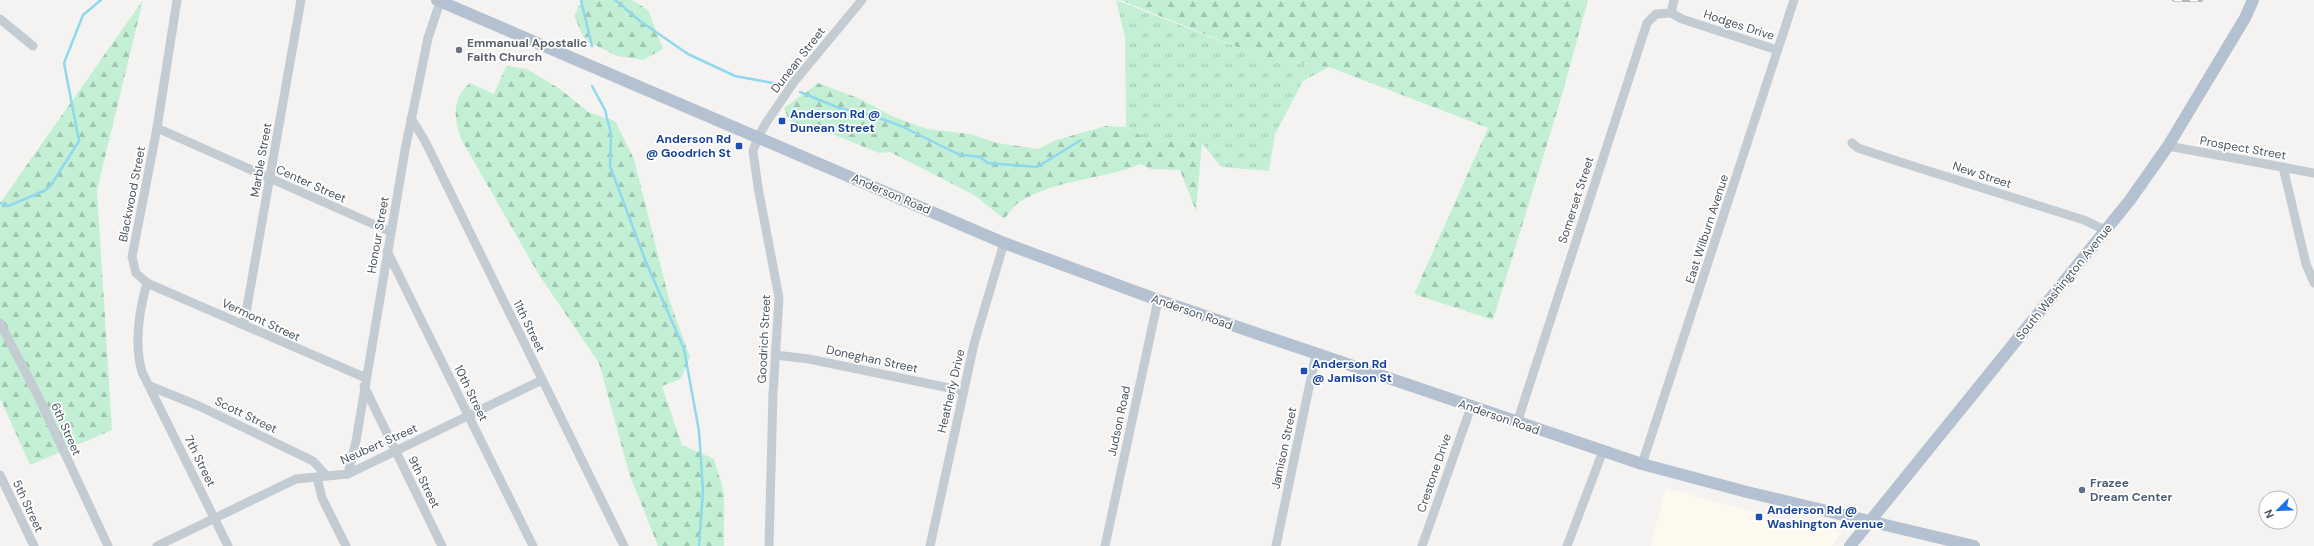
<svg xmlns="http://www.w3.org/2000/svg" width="2314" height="546" font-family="'DM Sans',sans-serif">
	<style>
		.commercial { fill: #fdf9ee }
		.grass { fill: url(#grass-tufts) }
		.forest { fill: url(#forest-firs) }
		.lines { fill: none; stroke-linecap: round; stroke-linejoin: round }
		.stream { stroke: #90d8ed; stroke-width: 2.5 }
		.minor { stroke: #c4ccd3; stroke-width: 9 }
		.major { stroke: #b3c1d0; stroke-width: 12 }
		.rail-casing { stroke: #b5b7bc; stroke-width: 4 }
		.rail { stroke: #fff; stroke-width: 2.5; stroke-dasharray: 8; stroke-linecap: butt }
		.worship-dot { fill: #6b7280; stroke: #fff; stroke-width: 1.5 }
		.transit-dot { fill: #1a4fb4; stroke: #fff; stroke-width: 1.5 }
		.service-dot { fill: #5c6f8a; stroke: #fff; stroke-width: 1.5 }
		.labels { text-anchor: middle; stroke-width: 3.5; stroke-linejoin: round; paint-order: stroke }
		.street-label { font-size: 12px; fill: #4a5560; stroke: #fff }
		.worship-label { font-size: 12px; font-weight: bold; fill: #5b616d; stroke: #fff; text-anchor: start }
		.transit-label { font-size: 12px; font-weight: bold; fill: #164399; stroke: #fff; text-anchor: start }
		.service-label { font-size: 12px; font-weight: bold; fill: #4e5e75; stroke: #fff; text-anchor: start }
	</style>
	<defs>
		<pattern id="grass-tufts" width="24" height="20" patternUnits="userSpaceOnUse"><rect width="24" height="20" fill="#c3f0d5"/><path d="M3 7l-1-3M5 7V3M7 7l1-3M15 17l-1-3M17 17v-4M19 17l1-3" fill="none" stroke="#a0c5b0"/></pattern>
		<pattern id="forest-firs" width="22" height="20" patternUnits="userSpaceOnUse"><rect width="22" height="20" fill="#c3f0d5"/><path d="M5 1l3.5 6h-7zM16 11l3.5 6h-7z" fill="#a0c5b0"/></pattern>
	</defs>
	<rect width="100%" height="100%" fill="#f5f3f2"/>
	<polygon class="commercial" points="1666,488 1779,519 1842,532 1832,546 1651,546"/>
	<polygon class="grass" points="1116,0 1262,57 1329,67 1303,81 1275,134 1269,171 1221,167 1202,143 1171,140 1152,143 1126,127 1125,37"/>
	<g class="forest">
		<polygon points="143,0 97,190 112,430 30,465 0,398 0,203"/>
		<polygon points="582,0 632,0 648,10 663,49 643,60 617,56 585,40 574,16"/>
		<polygon points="1120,0 1588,0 1560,102 1493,320 1414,294 1488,128 1329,67 1262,57"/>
		<path d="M 506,66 L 527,69 L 560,89 L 588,112 L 615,121 L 634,159 L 669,299 L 690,357 L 681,379 L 662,386 L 682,445 L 714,459 L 724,492 L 724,546 L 658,546 L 629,473 L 599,363 L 539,275 L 461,139 C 454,118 451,99 470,83 L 494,94 Z"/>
		<path d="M 818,83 L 858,98 L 894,117 L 927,129 L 971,134 L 997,143 L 1038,149 L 1056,140 L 1106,126 L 1126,127 L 1153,143 L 1171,140 L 1202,143 L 1196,211 L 1180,170 L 1151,169 L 1141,164 C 1101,180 1055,179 1018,203 C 1013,206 1009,214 1004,219 L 974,195 L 890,152 L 879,153 L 832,134 L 811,133 L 789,120 L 784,108 Z"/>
	</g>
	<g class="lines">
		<g class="stream">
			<polyline points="581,0 592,46"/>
			<polyline points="615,0 640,21 688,54 735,76 778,84"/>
			<polyline points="592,86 605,110 611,134 610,166 646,262 684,349 699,431 703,491 699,546"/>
			<polyline points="800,92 839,108 874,116 901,126 958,154 980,157 988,163 1037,167 1081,140"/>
			<polyline points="0,203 8,206 44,191 51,185 79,141 64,63 83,15 101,0"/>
		</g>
		<g class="minor">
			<path d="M 177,0 L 157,128 L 132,257 L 136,273 L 147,283 C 139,311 134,344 142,372 L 228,546"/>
			<polyline points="1671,13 1682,19 1777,50"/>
			<polyline points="1671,13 1674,0"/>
			<polyline points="0,19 33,46"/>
			<polyline points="411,118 425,141 624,546"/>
			<polyline points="157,128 391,232"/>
			<polyline points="1852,143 1858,148 1897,161 2084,220 2105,230"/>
			<polyline points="2168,146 2314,173"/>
			<polyline points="2283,167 2306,264 2314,283"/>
			<polyline points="387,251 533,546"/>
			<polyline points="147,283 366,378"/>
			<polyline points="0,323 39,398 108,546"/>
			<polyline points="244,324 301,0"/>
			<polyline points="775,355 809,359 964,391"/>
			<polyline points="150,386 199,406 313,461 326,475"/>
			<polyline points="364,386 442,546"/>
			<polyline points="1517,423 1647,23 1656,14 1671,13"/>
			<polyline points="1642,464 1794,0"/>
			<polyline points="348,474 356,441 405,150 428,38 440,2"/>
			<polyline points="0,475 34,546"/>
			<polyline points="317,477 322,498 346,546"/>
			<polyline points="157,546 296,479 348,474 542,380"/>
			<polyline points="769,546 773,394 779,298 758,187 753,151 758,137 766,123 794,82 862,0"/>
			<polyline points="930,546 974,344 1004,243"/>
			<polyline points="1105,546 1158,300"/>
			<polyline points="1276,546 1316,354"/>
			<polyline points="1422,546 1471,407"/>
			<polyline points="1567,546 1603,451"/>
		</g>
		<g class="major">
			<polyline points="437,0 1004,243 1158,300 1642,464 1747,492 1974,546"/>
			<polyline points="1850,546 2130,200 2168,146 2245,18 2253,0"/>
		</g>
		<defs>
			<polyline id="rail" points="2174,0 2201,0"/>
		</defs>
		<use href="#rail" class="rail-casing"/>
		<use href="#rail" class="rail"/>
	</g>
	<circle class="worship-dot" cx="459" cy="50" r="4"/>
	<g class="transit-dot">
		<rect x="778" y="117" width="8" height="8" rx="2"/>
		<rect x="735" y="142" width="8" height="8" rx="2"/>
		<rect x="1300" y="367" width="8" height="8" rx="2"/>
		<rect x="1755" y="513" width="8" height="8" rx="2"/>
	</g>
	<circle class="service-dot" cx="2082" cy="490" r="4"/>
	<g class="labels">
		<g class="street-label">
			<text transform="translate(1739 25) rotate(18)" y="4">Hodges Drive</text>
			<text transform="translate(798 60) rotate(-52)" y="4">Dunean Street</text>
			<text transform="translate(2243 148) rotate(10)" y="4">Prospect Street</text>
			<text transform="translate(261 160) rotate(-80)" y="4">Marble Street</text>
			<text transform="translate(1982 175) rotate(18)" y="4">New Street</text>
			<text transform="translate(311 184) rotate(24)" y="4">Center Street</text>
			<text transform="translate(132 194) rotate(-79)" y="4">Blackwood Street</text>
			<text transform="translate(891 194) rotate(23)" y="4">Anderson Road</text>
			<text transform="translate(1576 200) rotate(-72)" y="4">Somerset Street</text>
			<text transform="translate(1707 229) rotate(-72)" y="4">East Wilburn Avenue</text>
			<text transform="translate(378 235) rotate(-80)" y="4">Honour Street</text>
			<text transform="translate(2064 282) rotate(-51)" y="4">South Washington Avenue</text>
			<text transform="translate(1192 312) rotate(19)" y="4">Anderson Road</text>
			<text transform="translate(261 320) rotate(25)" y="4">Vermont Street</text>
			<text transform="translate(529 326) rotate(64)" y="4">11th Street</text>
			<text transform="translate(764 339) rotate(-87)" y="4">Goodrich Street</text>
			<text transform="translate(872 359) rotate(12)" y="4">Doneghan Street</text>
			<text transform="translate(951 391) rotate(-77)" y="4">Heatherly Drive</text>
			<text transform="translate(471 393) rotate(64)" y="4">10th Street</text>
			<text transform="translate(246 415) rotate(26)" y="4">Scott Street</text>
			<text transform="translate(1499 417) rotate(19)" y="4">Anderson Road</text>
			<text transform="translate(1119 421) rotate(-78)" y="4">Judson Road</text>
			<text transform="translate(66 429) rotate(66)" y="4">6th Street</text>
			<text transform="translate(379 444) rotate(-24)" y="4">Neubert Street</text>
			<text transform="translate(1284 448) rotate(-78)" y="4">Jamison Street</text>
			<text transform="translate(200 461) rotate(64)" y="4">7th Street</text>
			<text transform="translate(1434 473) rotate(-71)" y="4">Crestone Drive</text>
			<text transform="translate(424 482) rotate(64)" y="4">9th Street</text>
			<text transform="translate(28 506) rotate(65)" y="4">5th Street</text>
		</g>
		<g class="worship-label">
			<text x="467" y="47">Emmanual Apostalic<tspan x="467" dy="14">Faith Church</tspan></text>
		</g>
		<g class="transit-label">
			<text x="790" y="118">Anderson Rd @<tspan x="790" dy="14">Dunean Street</tspan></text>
			<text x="731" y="143" text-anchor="end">Anderson Rd<tspan x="731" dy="14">@ Goodrich St</tspan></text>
			<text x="1312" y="368">Anderson Rd<tspan x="1312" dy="14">@ Jamison St</tspan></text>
			<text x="1767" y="514">Anderson Rd @<tspan x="1767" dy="14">Washington Avenue</tspan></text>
		</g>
		<g class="service-label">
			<text x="2090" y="487">Frazee<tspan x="2090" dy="14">Dream Center</tspan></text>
		</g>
	</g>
	<g transform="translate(2278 510) rotate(246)"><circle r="19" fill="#ffffff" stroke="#b7bbbf"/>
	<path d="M0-3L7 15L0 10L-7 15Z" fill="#1c71e5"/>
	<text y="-6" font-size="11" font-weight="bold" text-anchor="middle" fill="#4a5560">N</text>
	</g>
</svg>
